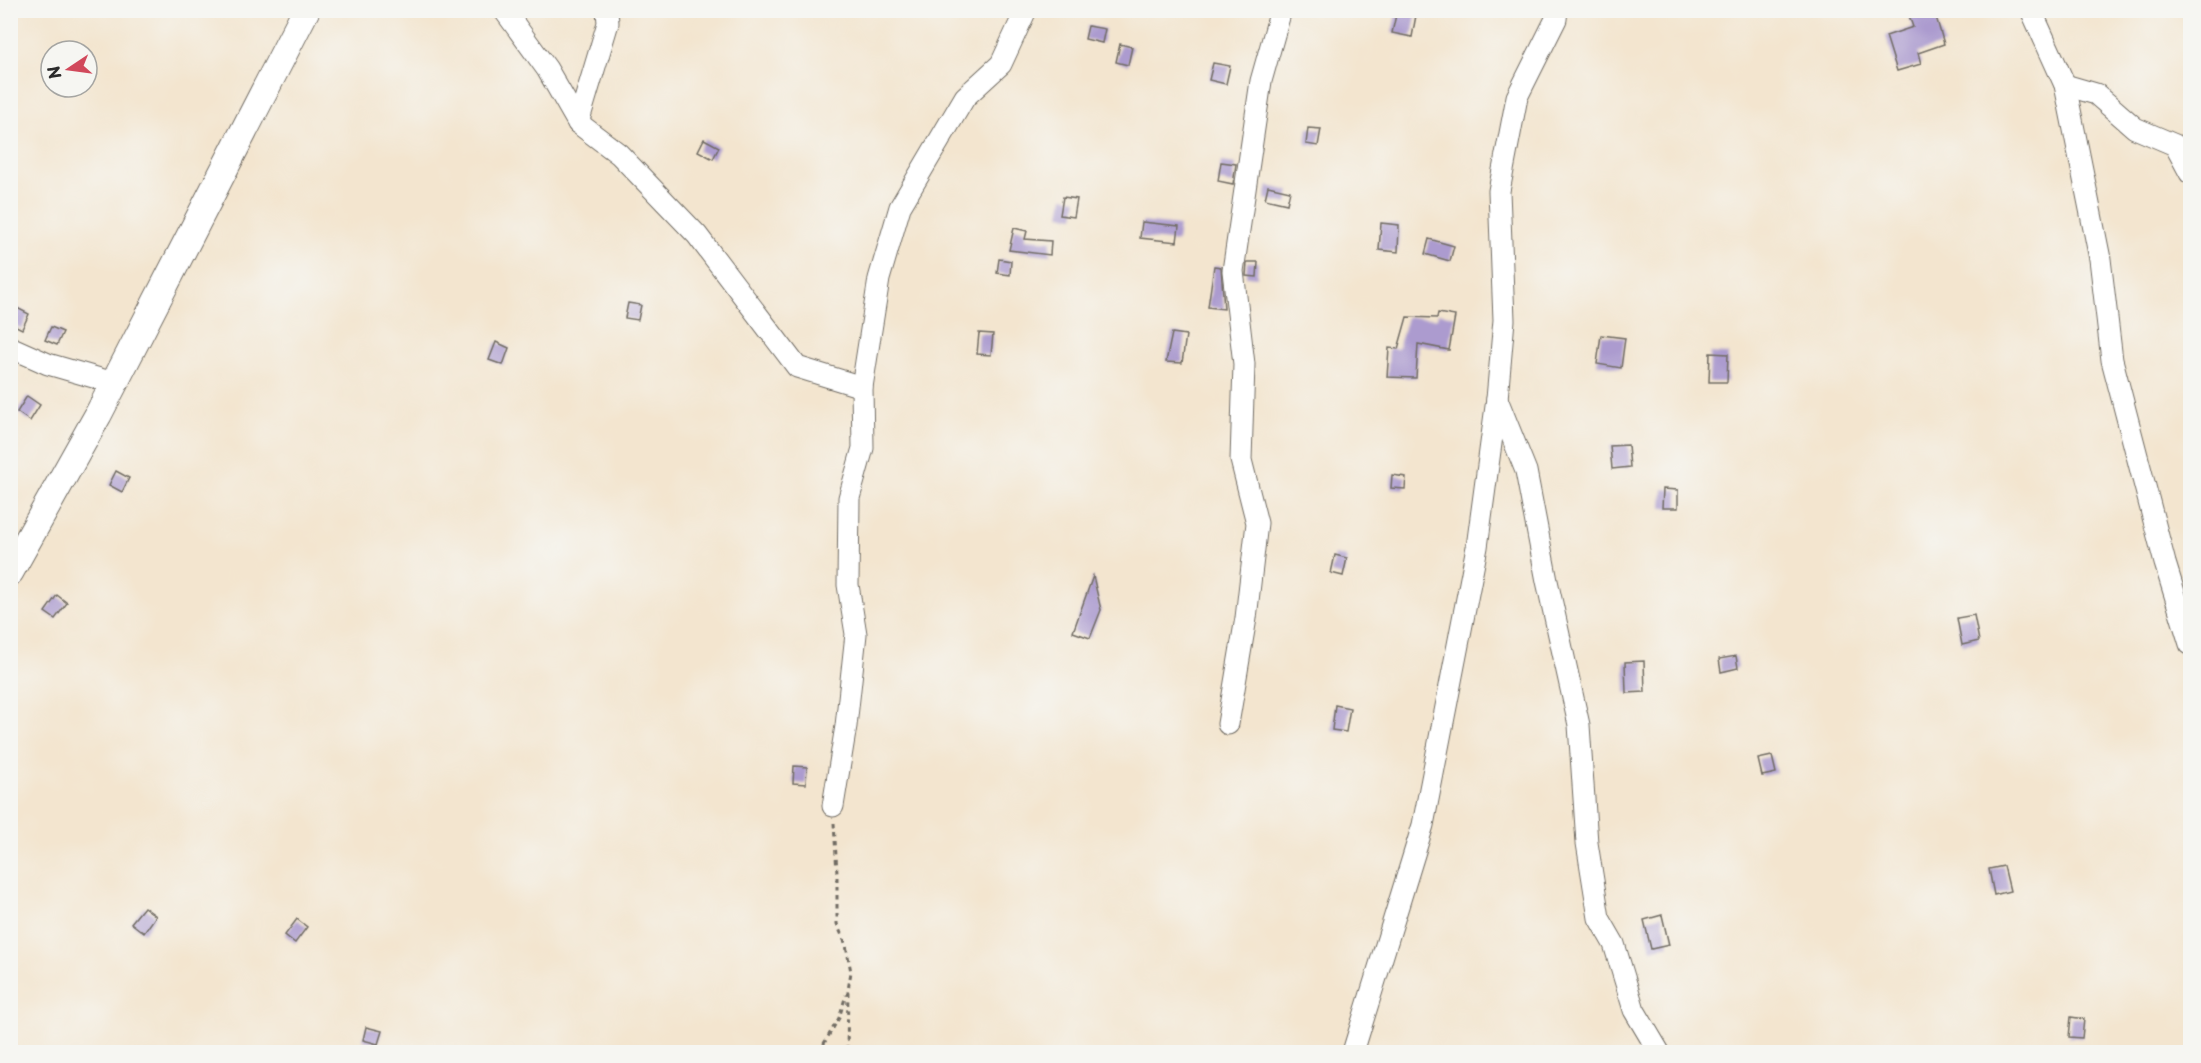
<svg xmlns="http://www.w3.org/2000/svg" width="2201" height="1063" font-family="'Playpen Sans',sans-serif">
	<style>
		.building { fill: #ac9bcf }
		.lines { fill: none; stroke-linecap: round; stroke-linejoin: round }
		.minor-casing { stroke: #716c64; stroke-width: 23 }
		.major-casing { stroke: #716c64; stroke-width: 29 }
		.path { stroke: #716c64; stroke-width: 3; stroke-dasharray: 4.5 4.5; stroke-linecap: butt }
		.minor { stroke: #fff; stroke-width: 21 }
		.major { stroke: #fff; stroke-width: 27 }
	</style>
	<rect width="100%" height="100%" fill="#f6f6f2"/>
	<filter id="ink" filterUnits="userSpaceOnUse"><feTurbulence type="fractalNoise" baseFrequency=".0167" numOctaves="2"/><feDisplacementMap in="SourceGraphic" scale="12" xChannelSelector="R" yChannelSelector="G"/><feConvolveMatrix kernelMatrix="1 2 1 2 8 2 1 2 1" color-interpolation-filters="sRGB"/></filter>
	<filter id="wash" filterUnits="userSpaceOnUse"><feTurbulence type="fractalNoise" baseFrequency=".008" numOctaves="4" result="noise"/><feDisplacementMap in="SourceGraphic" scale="24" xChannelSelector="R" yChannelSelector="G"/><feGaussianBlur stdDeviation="1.35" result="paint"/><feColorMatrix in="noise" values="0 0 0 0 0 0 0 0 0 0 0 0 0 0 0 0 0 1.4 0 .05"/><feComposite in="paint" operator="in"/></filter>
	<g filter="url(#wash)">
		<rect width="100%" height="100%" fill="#f3e5cf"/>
		<g id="blocks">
			<g class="building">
				<polygon points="1397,10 1417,10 1412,37 1392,33"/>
				<polygon points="1907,10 1934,10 1944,44 1918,53 1921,64 1897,71 1886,36 1913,27"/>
				<polygon points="1088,26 1105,29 1102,43 1085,39"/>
				<polygon points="1120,44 1132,47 1128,65 1116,62"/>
				<polygon points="1213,63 1230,66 1226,84 1209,80"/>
				<polygon points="1308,128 1321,129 1318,146 1306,144"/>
				<polygon points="704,139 719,147 713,159 698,151"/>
				<polygon points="1221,162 1236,164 1233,184 1218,181"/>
				<polygon points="1268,186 1290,191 1287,204 1265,199"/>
				<polygon points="1063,197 1077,199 1074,217 1060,215"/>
				<polygon points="1142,222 1179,226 1177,242 1140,238"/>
				<polygon points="1381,223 1399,225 1398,252 1379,250"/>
				<polygon points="1014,228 1027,231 1025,239 1051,241 1050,255 1009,250"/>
				<polygon points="1429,239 1454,246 1450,261 1425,254"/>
				<polygon points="999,259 1011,261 1010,275 997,273"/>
				<polygon points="1247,262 1258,262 1257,277 1246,276"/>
				<polygon points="1214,266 1221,267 1224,309 1208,307"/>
				<polygon points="628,303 641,305 638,320 625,318"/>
				<polygon points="17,308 29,314 22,329 10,323"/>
				<polygon points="1438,313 1455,316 1449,350 1418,344 1416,378 1387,377 1389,348 1398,349 1407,317 1437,318"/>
				<polygon points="51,327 63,332 57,345 45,340"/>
				<polygon points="979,333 993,334 991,355 977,354"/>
				<polygon points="1172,333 1186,335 1182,363 1166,362"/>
				<polygon points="1601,335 1625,338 1621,368 1597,364"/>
				<polygon points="496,342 509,348 503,365 489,360"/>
				<polygon points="1710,353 1728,354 1727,382 1709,382"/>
				<polygon points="27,396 40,405 30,421 17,412"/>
				<polygon points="1628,445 1630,467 1612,469 1610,446"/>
				<polygon points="116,471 129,478 122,492 109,485"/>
				<polygon points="1392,475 1406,477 1405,489 1391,488"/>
				<polygon points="1663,489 1678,490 1678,508 1662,508"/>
				<polygon points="1335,555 1347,558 1343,576 1331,573"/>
				<polygon points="1093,576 1101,610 1090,638 1073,632"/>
				<polygon points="57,595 67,603 55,619 45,612"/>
				<polygon points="1974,615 1979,641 1962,645 1957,618"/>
				<polygon points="1736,656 1738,668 1721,672 1719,659"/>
				<polygon points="1644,661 1645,692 1626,693 1625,662"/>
				<polygon points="1335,705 1350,708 1346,732 1332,730"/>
				<polygon points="1772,756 1776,773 1762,776 1758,759"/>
				<polygon points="794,766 807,767 806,784 793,783"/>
				<polygon points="2004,866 2010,891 1994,895 1989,869"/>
				<polygon points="144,907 156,916 144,933 131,923"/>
				<polygon points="1662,915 1669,945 1651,949 1644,920"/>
				<polygon points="297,919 307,927 295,943 285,935"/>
				<polygon points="2071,1017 2084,1019 2082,1038 2069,1037"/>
				<polygon points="366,1027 382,1031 378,1044 363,1040"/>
			</g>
		</g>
	</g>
	<g filter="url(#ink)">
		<use href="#blocks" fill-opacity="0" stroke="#716c64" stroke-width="1.5"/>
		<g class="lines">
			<defs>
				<g id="minor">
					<polyline points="504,10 547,69 578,123 619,154 697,235 797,367 862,387"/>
					<polyline points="2031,10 2065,85 2100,259 2112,360 2165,563 2190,644"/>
					<polyline points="2065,85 2096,94 2135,128 2175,145 2190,173"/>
					<polyline points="578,123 608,23 607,10"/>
					<polyline points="10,347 48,364 114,383"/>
					<polyline points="1497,399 1526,471 1547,581 1579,725 1587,843 1599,918 1614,944 1634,1010 1659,1052"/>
					<polyline points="1228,724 1246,618 1257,523 1241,460 1244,364 1233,271 1261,81 1281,10"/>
					<polyline points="833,806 846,726 856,634 848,585 849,498 863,448 862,387 879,279 900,207 965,97 1001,64 1026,10"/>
					<polyline points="1353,1052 1423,825 1477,547 1497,399 1504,320 1499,191 1517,97 1556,19 1557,10"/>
				</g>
				<polyline id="major" points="10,572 98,415 306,10"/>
			</defs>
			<use href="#minor" class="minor-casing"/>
			<use href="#major" class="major-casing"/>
			<g class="path">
				<polyline points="834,823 837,873 837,924 846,945 851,972 848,990 847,1052"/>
				<polyline points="819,1052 839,1018 846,995"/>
			</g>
			<use href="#minor" class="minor"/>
			<use href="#major" class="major"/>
		</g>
	</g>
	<rect width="2201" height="1063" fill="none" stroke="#f6f6f2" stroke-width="36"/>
	<g transform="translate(69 69) rotate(257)"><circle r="28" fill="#f6f6f2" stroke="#a5a5a2" stroke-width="1.5"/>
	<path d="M0-4.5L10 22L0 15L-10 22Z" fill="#d1495b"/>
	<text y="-9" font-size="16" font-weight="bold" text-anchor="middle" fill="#2b2b2b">N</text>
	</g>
</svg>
